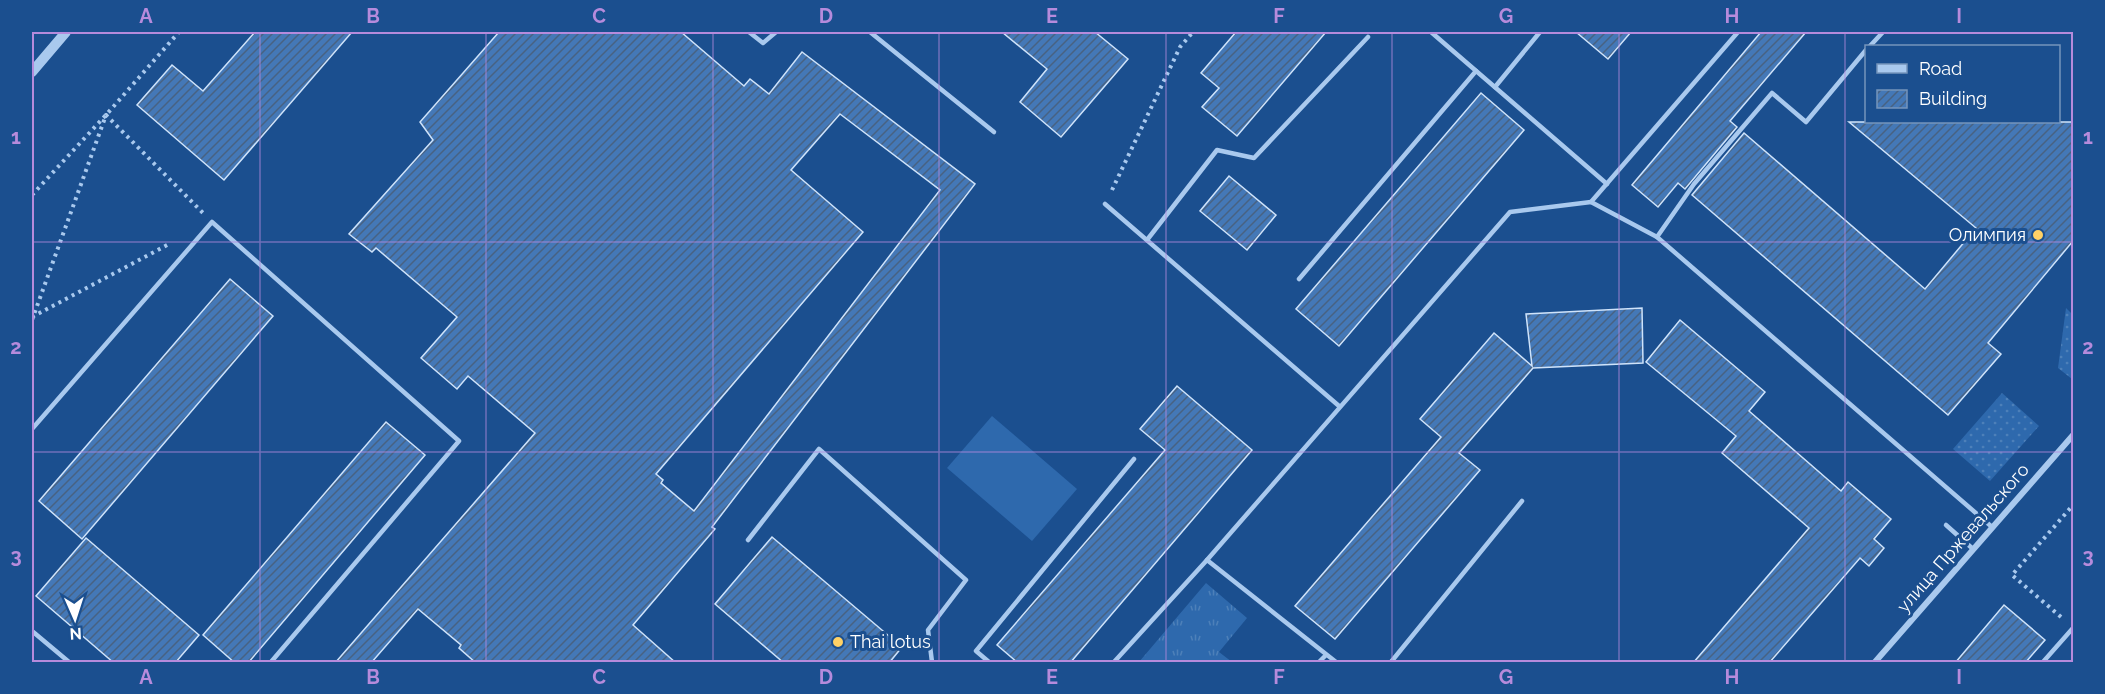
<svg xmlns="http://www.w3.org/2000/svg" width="2105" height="694" font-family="Raleway,sans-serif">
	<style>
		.grass { fill: url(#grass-dots) }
		.park { fill: url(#park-tufts) }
		.pitch { fill: #2e69ad }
		.building { fill: url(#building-hatch); stroke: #cfe3fa; stroke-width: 1.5; fill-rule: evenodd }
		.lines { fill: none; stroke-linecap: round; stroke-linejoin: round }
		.path { stroke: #a9c9ee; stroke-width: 4; stroke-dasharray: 3 4.5; stroke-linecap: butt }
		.service { stroke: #a9c9ee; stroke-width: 4.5 }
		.minor { stroke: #a9c9ee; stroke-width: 6 }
		.tertiary { stroke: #a9c9ee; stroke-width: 10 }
		.grid { fill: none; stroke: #b68bdc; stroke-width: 1.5; stroke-opacity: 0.55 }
		.poi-dot { fill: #ffd166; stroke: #1b4f8f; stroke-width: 2 }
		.labels { text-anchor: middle; stroke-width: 6; stroke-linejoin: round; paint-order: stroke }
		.poi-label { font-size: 18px; fill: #fff; stroke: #1b4f8f; text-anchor: end }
		.street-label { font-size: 18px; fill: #fff; stroke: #1b4f8f }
		.neatline { fill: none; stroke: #b68bdc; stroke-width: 2 }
		.grid-label { font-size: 20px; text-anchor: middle; font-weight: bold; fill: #b68bdc }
	</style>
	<defs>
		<pattern id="grass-dots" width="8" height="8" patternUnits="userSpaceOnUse" patternTransform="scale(1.5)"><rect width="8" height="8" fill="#2e69ad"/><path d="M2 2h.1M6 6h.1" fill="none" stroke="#4d80b9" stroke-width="1.8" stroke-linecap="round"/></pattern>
		<pattern id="park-tufts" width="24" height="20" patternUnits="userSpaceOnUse" patternTransform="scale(1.5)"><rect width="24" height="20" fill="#2e69ad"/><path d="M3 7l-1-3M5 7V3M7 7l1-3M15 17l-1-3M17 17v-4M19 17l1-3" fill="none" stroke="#4d80b9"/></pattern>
		<pattern id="building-hatch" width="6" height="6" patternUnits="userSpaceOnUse" patternTransform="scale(1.5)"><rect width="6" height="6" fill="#4478b7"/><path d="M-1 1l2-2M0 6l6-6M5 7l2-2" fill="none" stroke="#486282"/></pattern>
	</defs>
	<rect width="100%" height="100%" fill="#1b4f8f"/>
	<g class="grass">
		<polygon points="2066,308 2073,315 2072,379 2058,368"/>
		<polygon points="2002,393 2039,426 1990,481 1953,449"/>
	</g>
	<polygon class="park" points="1206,583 1247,618 1219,652 1232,662 1139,662"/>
	<polygon class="pitch" points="992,416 1077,489 1032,541 947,468"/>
	<g class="building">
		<polygon points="255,32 352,32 224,180 137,105 172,65 203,91"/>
		<path d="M 499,32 L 681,32 L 744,86 L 750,79 L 769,94 L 802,52 L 975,184 L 712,527 L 715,529 L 633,625 L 676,663 L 476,663 L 459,648 L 461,645 L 418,609 L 371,663 L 335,663 L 535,433 L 468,376 L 457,389 L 421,358 L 457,317 L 376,248 L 372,252 L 349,234 L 433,140 L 420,122 ZM 840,114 L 940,190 L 694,511 L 661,483 L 663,480 L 656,474 L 863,232 L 791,170 Z"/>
		<polygon points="1002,32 1095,32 1128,59 1061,137 1020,102 1047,69"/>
		<polygon points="1236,32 1326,32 1237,136 1202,107 1219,88 1201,73"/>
		<polygon points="1576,32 1631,32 1608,59"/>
		<polygon points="1761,32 1806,32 1730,121 1737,127 1685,189 1678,183 1658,207 1632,185"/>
		<polygon points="1481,93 1524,130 1339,346 1296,309"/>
		<polygon points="1849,122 2073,122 2073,241 1988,343 2001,354 1948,415 1692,195 1744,133 1925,289 1976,228"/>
		<polygon points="1229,176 1276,215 1247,250 1200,211"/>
		<polygon points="230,279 273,316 82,539 39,501"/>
		<polygon points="1642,308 1643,363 1533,368 1459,453 1480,470 1335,639 1295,606 1441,437 1420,419 1494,333 1532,366 1526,314"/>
		<polygon points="1680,320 1765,392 1749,411 1841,491 1848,482 1891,519 1874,539 1884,548 1869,566 1860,558 1769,663 1693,663 1809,528 1722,453 1736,436 1646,362"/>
		<polygon points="1177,386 1252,450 1070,663 1018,663 997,645 1165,450 1140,429"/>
		<polygon points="386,422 425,455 248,663 235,663 203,635"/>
		<polygon points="772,537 902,647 889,663 784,663 715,604"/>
		<polygon points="86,538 199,635 175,663 114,663 36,596"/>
		<polygon points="2004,605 2045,640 2025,663 1955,663"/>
	</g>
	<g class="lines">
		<g class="path">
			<polyline points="1112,190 1180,47 1193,32"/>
			<polyline points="32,195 106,115 179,32"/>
			<polyline points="32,317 171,243"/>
			<polyline points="32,320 106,115 203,213"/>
			<polyline points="2061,617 2012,575 2074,504"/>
		</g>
		<g class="service">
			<polyline points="749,32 763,43 776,32"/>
			<polyline points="870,32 994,132"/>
			<polyline points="1431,32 1607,184"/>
			<polyline points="1738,32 1591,202 1657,237 1992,527"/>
			<polyline points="1870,46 1883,32"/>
			<polyline points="1495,87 1540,32"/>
			<polyline points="1105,204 1339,406"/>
			<polyline points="1657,237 1694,184 1772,93 1806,122 1866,50"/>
			<polyline points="1147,240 1217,150 1254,158 1368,37"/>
			<polyline points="1299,279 1476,71"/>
			<polyline points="32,429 212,222 459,441 271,662"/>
			<polyline points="1946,525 1973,549"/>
			<polyline points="748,540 819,449 966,580 928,630 932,662"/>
			<polyline points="1207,560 1336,662"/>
			<polyline points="32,631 69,662"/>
			<polyline points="989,662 976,651 1134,459"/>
			<polyline points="1114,662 1207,560 1510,212 1591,202"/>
			<polyline points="1319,662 1326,655"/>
			<polyline points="1391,662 1522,501"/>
			<polyline points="2043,662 2073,628"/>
		</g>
		<polyline class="minor" points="1875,662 2074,434"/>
		<polyline class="tertiary" points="32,72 66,32"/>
	</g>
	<path class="grid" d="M 260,32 L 260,662M 486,32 L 486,662M 713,32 L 713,662M 939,32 L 939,662M 1166,32 L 1166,662M 1392,32 L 1392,662M 1619,32 L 1619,662M 1845,32 L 1845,662M 32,242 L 2074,242M 32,452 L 2074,452"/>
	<g class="poi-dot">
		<circle cx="2038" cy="235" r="6"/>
		<circle cx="838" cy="642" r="6"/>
	</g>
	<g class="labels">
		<g class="poi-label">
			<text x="2026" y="241">Олимпия</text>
			<text x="850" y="648" text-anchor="start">Thai lotus</text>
		</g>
		<g class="street-label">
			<text transform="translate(1963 538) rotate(-49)" y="6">улица Пржевальского</text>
		</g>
	</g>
	<rect width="2105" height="694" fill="none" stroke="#1b4f8f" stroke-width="66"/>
	<rect x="1865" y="45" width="195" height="78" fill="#1b4f8f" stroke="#7695bc" stroke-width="1.5"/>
	<rect x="1877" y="64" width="30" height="9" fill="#a9c9ee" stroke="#7695bc" stroke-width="1.5"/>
	<text x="1919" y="75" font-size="18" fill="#ffffff">Road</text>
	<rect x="1877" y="90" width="30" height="18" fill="url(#building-hatch)" stroke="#7695bc" stroke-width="1.5"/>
	<text x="1919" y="105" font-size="18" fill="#ffffff">Building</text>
	<g transform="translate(75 619) rotate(177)" stroke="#1b4f8f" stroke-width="4.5" paint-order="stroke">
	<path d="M0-4.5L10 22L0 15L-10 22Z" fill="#ffffff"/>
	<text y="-9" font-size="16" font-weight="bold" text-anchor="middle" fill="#ffffff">N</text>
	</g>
	<rect x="33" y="33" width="2039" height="628" class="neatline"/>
	<g class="grid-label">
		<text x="146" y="23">A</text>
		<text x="373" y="23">B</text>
		<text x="599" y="23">C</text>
		<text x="826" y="23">D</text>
		<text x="1052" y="23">E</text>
		<text x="1279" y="23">F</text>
		<text x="1506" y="23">G</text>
		<text x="1732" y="23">H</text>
		<text x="1959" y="23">I</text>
		<text x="16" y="144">1</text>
		<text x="2088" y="144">1</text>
		<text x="16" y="354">2</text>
		<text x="2088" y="354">2</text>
		<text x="16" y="563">3</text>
		<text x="2088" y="563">3</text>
		<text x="146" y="684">A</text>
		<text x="373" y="684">B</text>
		<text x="599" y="684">C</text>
		<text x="826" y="684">D</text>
		<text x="1052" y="684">E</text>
		<text x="1279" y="684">F</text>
		<text x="1506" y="684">G</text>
		<text x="1732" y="684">H</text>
		<text x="1959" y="684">I</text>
	</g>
</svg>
